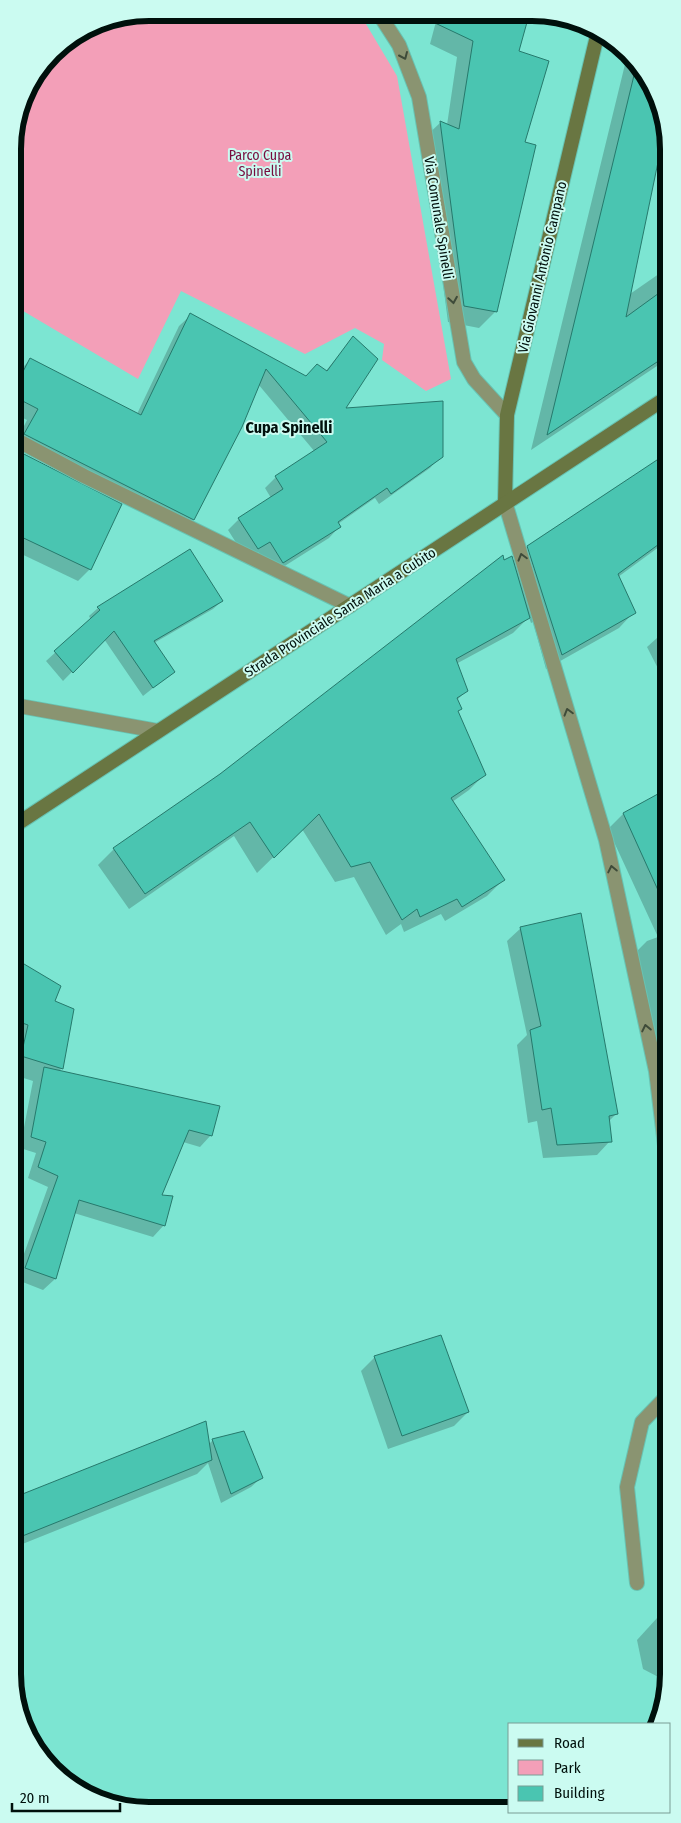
<svg xmlns="http://www.w3.org/2000/svg" width="681" height="1823" font-family="'Fira Sans Condensed',sans-serif">
	<style>
		.green { fill: #f39fb8 }
		.shadow { fill: #0003 }
		.building { fill: #4ac5b1; stroke: #26796c }
		.lines { fill: none; stroke-linecap: round; stroke-linejoin: round }
		.minor-casing { stroke: #68c3b2; stroke-width: 16 }
		.secondary-casing { stroke: #68c3b2; stroke-width: 16 }
		.minor { stroke: #8a9471; stroke-width: 14 }
		.secondary { stroke: #697642; stroke-width: 14 }
		.oneway { stroke: #3e4b39 }
		.labels { text-anchor: middle; stroke-width: 4; stroke-linejoin: round; paint-order: stroke }
		.park-label { font-size: 14px; fill: #780c3e; stroke: #cbfbf1 }
		.street-label { font-size: 14px; fill: #00100c; stroke: #cbfbf1 }
		.quarter-label { font-size: 16px; font-weight: bold; fill: #00100c; stroke: #cbfbf1 }
		.rim { fill: none; stroke: #00100c; stroke-width: 6 }
	</style>
	<rect width="100%" height="100%" fill="#7ce5d2"/>
	<polygon class="green" points="149,13 360,14 397,76 451,379 426,391 382,360 384,344 355,328 305,354 181,291 138,379 13,305 13,140 27,88 59,47 97,23"/>
	<g class="shadow">
		<polygon points="438,14 528,15 518,52 523,143 496,311 479,328 448,322 424,138 441,122 447,125 457,57 430,44"/>
		<polygon points="628,52 666,122 666,161 659,150 630,294 666,269 666,360 531,450"/>
		<polygon points="191,315 305,377 325,372 353,338 343,409 441,456 430,468 379,504 375,498 338,524 340,526 329,538 272,574 258,552 247,560 228,530 239,519 271,498 265,488 276,477 315,452 258,384 193,519 182,531 14,446 27,420 13,413 13,383 19,371 30,360 137,414 179,326"/>
		<polygon points="17,451 90,569 78,581 13,550 13,454"/>
		<polygon points="666,455 666,550 663,544 618,577 634,612 619,628 546,669 533,622 531,623 529,617 513,633 456,664 466,691 457,700 460,709 457,712 485,774 469,790 452,802 503,880 487,896 445,921 441,914 404,932 401,924 386,935 354,877 335,882 302,829 257,873 234,836 129,909 98,865 114,849 220,775 504,562 512,562 528,546"/>
		<polygon points="222,601 213,609 154,643 173,672 143,696 104,639 63,681 46,661 91,620 89,616 98,608"/>
		<polygon points="667,629 667,686 647,647"/>
		<polygon points="667,790 668,1216 652,1100 657,1095 632,956 647,941 658,937 608,829 623,814"/>
		<polygon points="521,928 617,1113 608,1122 610,1141 597,1155 543,1158 537,1121 528,1123 517,1045 527,1035 507,941"/>
		<polygon points="20,1011 62,1068 58,1072 211,1135 200,1147 183,1142 160,1196 164,1225 153,1237 74,1213 55,1279 43,1290 15,1279 48,1187 28,1178 36,1153 20,1148 33,1081 14,1075 14,1036"/>
		<polygon points="375,1357 468,1412 454,1426 388,1449 361,1371"/>
		<polygon points="668,1409 668,1429 659,1418"/>
		<polygon points="205,1422 208,1445 213,1440 261,1478 251,1487 221,1503 208,1463 197,1474 15,1547 15,1499"/>
		<polygon points="668,1606 668,1682 643,1669 637,1640"/>
	</g>
	<g class="building">
		<polygon points="416,14 529,15 519,51 549,61 525,142 536,145 497,312 464,306 440,121 459,129 473,41"/>
		<polygon points="636,67 664,119 656,125 663,138 626,317 666,288 666,356 547,435"/>
		<polygon points="190,313 306,376 317,364 327,371 353,336 378,359 346,408 443,401 443,457 391,494 387,488 338,522 341,527 283,563 270,542 258,549 238,518 283,489 275,476 327,442 266,369 242,427 194,520 24,434 38,409 13,396 13,391 30,358 141,415"/>
		<polygon points="16,450 122,504 91,570 13,533 13,456"/>
		<polygon points="666,454 666,539 618,574 636,613 562,655 527,546"/>
		<polygon points="190,549 223,601 154,641 175,672 153,688 114,631 73,673 54,651 100,610 97,607"/>
		<polygon points="503,555 504,560 512,556 530,618 456,659 468,691 457,698 462,709 458,711 486,775 451,798 505,880 462,907 457,899 420,917 417,909 402,920 370,862 351,867 319,814 274,858 250,822 145,894 113,848 220,774"/>
		<polygon points="667,789 667,910 623,813"/>
		<polygon points="581,913 618,1114 609,1116 612,1142 557,1145 551,1108 542,1110 530,1030 541,1026 520,927"/>
		<polygon points="14,958 61,986 55,1001 74,1009 63,1069 21,1056 28,1025 14,1020"/>
		<polygon points="44,1067 220,1106 212,1136 189,1130 162,1195 173,1196 165,1226 79,1200 56,1279 25,1268 58,1176 38,1167 46,1142 31,1137"/>
		<polygon points="441,1335 469,1412 402,1436 374,1356"/>
		<polygon points="206,1421 212,1460 15,1539 15,1497"/>
		<polygon points="244,1431 263,1478 231,1494 212,1439"/>
	</g>
	<g class="lines">
		<defs>
			<g id="minor">
				<polyline points="379,14 399,45 419,97 464,362 474,379 507,415"/>
				<polyline points="13,438 84,476 350,606"/>
				<polyline points="505,502 606,840 656,1071 667,1162"/>
				<polyline points="14,705 158,731"/>
				<polyline points="637,1583 627,1487 642,1422 668,1395"/>
			</g>
			<g id="secondary">
				<polyline points="505,502 507,415 597,36"/>
				<polyline points="14,826 666,398"/>
			</g>
		</defs>
		<use href="#minor" class="minor-casing"/>
		<use href="#secondary" class="secondary-casing"/>
		<use href="#minor" class="minor"/>
		<use href="#secondary" class="secondary"/>
	</g>
	<defs><path id="oneway-chevron" d="M-2-3.5L2.5 0L-2 3.5" fill="none" stroke-width="1.6" stroke-linecap="round" stroke-linejoin="round" transform="scale(1.25)"/></defs>
	<g class="oneway">
		<use href="#oneway-chevron" transform="translate(404 56) rotate(66)"/>
		<use href="#oneway-chevron" transform="translate(453 300) rotate(81)"/>
		<use href="#oneway-chevron" transform="translate(522 557) rotate(-106)"/>
		<use href="#oneway-chevron" transform="translate(568 712) rotate(-106)"/>
		<use href="#oneway-chevron" transform="translate(612 869) rotate(-102)"/>
		<use href="#oneway-chevron" transform="translate(646 1028) rotate(-102)"/>
	</g>
	<g class="labels">
		<g class="park-label">
			<text x="260" y="160">Parco Cupa<tspan x="260" dy="16">Spinelli</tspan></text>
		</g>
		<g class="street-label">
			<text transform="translate(439 218) rotate(81)" y="5">Via Comunale Spinelli</text>
			<text transform="translate(542 267) rotate(-77)" y="5">Via Giovanni Antonio Campano</text>
			<text transform="translate(340 612) rotate(-33)" y="5">Strada Provinciale Santa Maria a Cubito</text>
		</g>
		<g class="quarter-label">
			<text x="289" y="433">Cupa Spinelli</text>
		</g>
	</g>
	<path d="M0 0H681V1823H0ZM149 21H532A128 128 0 0 1 660 149V1674A128 128 0 0 1 532 1802H149A128 128 0 0 1 21 1674V149A128 128 0 0 1 149 21Z" fill="#cbfbf1" fill-rule="evenodd"/>
	<path class="rim" d="M149 21H532A128 128 0 0 1 660 149V1674A128 128 0 0 1 532 1802H149A128 128 0 0 1 21 1674V149A128 128 0 0 1 149 21Z"/>
	<rect x="508" y="1723" width="162" height="90" fill="#cbfbf1" stroke="#7a9d95"/>
	<rect x="518" y="1739" width="25" height="8" fill="#697642" stroke="#7a9d95"/>
	<text x="554" y="1748" font-size="15" fill="#00100c">Road</text>
	<rect x="518" y="1760" width="25" height="15" fill="#f39fb8" stroke="#7a9d95"/>
	<text x="554" y="1773" font-size="15" fill="#00100c">Park</text>
	<rect x="518" y="1786" width="25" height="15" fill="#4ac5b1" stroke="#7a9d95"/>
	<text x="554" y="1798" font-size="15" fill="#00100c">Building</text>
	<path d="M12 1803v8h108v-8" fill="none" stroke="#00100c" stroke-width="2.5"/>
	<text x="20" y="1803" font-size="15" fill="#00100c" stroke="#cbfbf1" stroke-width="4" paint-order="stroke">20 m</text>
</svg>
